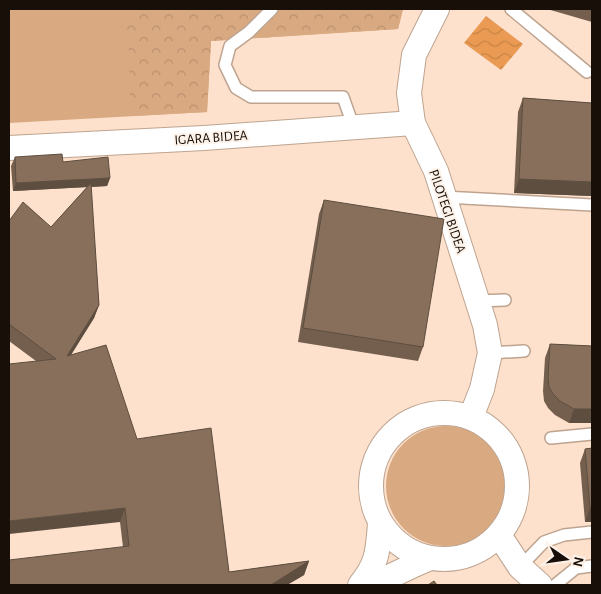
<svg xmlns="http://www.w3.org/2000/svg" width="601" height="594" font-family="'Alegreya Sans',sans-serif">
	<style>
		.grass { fill: #d9a981 }
		.forest { fill: url(#forest-crowns) }
		.water { fill: url(#water-waves) }
		.lines { fill: none; stroke-linecap: round; stroke-linejoin: round }
		.lane-casing { stroke: #bea490; stroke-width: 14 }
		.street-casing { stroke: #bea490; stroke-width: 26 }
		.lane { stroke: #fff; stroke-width: 11 }
		.street { stroke: #fff; stroke-width: 24 }
		.wall { fill: #745f4e }
		.shaded-wall { fill: #5e4e40 }
		.building { fill: #876f5b; stroke: #5e4e40 }
		.labels { text-anchor: middle; stroke-width: 4; stroke-linejoin: round; paint-order: stroke }
		.street-label { font-size: 14px; fill: #180f08; stroke: #fdf2e9 }
	</style>
	<defs>
		<pattern id="forest-crowns" width="20" height="18" patternUnits="userSpaceOnUse" patternTransform="scale(1.25)"><rect width="20" height="18" fill="#d9a981"/><path d="M2 6a3 3 0 1 1 6 0M12 15a3 3 0 1 1 6 0" fill="none" stroke="#ba906e"/></pattern>
		<pattern id="water-waves" width="16" height="10" patternUnits="userSpaceOnUse" patternTransform="scale(1.25)"><rect width="16" height="10" fill="#ea9a52"/><path d="M0 5q4-4 8 0t8 0" fill="none" stroke="#c88446"/></pattern>
	</defs>
	<rect width="100%" height="100%" fill="#fde1cc"/>
	<g class="grass">
		<polygon points="9,9 403,9 398,29 211,41 207,112 9,123"/>
		<circle cx="446" cy="486" r="60"/>
	</g>
	<polygon class="forest" points="126,9 347,9 350,13 367,9 403,9 398,29 211,41 207,112 134,116 130,96 129,55"/>
	<polygon class="water" points="486,16 523,44 501,70 464,43"/>
	<g class="lines">
		<defs>
			<g id="lane">
				<polyline points="272,9 249,32 230,46 225,65 236,88 251,97 343,97 354,128"/>
				<polyline points="511,9 587,72"/>
				<polyline points="444,197 592,205"/>
				<polyline points="478,301 505,300"/>
				<polyline points="490,353 524,351"/>
				<polyline points="551,438 592,434"/>
				<polyline points="520,567 544,542 564,535 592,532"/>
				<polyline points="555,585 576,568 592,566"/>
			</g>
			<g id="street">
				<polyline points="437,9 414,55 409,93 413,123 436,171 485,325 490,353 482,389 471,417"/>
				<polyline points="9,148 204,138 413,123"/>
				<circle cx="444" cy="486" r="73"/>
				<polyline points="499,535 520,567 540,585"/>
				<path d="M 360,585 C 378,564 378,549 380,523"/>
				<polyline points="372,585 414,565 430,558"/>
			</g>
		</defs>
		<use href="#lane" class="lane-casing"/>
		<use href="#street" class="street-casing"/>
		<use href="#lane" class="lane"/>
		<use href="#street" class="street"/>
	</g>
	<g class="wall">
		<polygon points="547,9 592,9 592,22"/>
		<polygon points="523,98 592,103 592,196 514,193 518,112"/>
		<polygon points="15,157 63,162 110,178 107,186 91,187 99,305 94,318 71,355 137,439 229,572 309,561 304,575 287,585 9,585 123,547 120,522 36,361 9,341 9,221 51,227 87,187 13,191 11,166"/>
		<polygon points="324,200 423,347 418,361 298,342 319,214"/>
		<polygon points="550,344 592,346 592,423 569,423 555,415 548,408 544,401 543,391 545,358"/>
		<polygon points="592,448 592,522 585,522 580,463 585,449"/>
	</g>
	<g class="shaded-wall">
		<polygon points="110,178 107,186 13,191 16,183"/>
		<polygon points="519,179 592,182 592,196 514,193"/>
		<polygon points="99,305 94,318 62,369 67,356"/>
		<polygon points="574,409 592,409 592,423 569,423"/>
		<polygon points="125,508 120,522 9,534 9,521"/>
		<polygon points="590,508 592,508 592,522 585,522"/>
		<polygon points="309,561 304,575 287,585 271,585"/>
	</g>
	<g class="building">
		<polygon points="523,98 592,103 592,182 519,179"/>
		<polygon points="62,154 63,162 108,157 110,178 16,183 15,157"/>
		<polygon points="91,183 99,305 67,356 106,345 137,439 211,428 229,572 309,561 271,585 9,585 9,560 129,546 125,508 9,521 9,364 56,359 9,324 9,221 23,202 51,227"/>
		<polygon points="324,200 444,219 423,347 303,328"/>
		<polygon points="550,344 592,346 592,409 574,409 560,401 553,394 549,387 548,378"/>
		<polygon points="592,448 592,508 590,508 585,449"/>
		<polygon points="434,581 437,585 428,585"/>
	</g>
	<g class="labels">
		<g class="street-label">
			<text transform="translate(211 137) rotate(-4)" y="5">IGARA BIDEA</text>
			<text transform="translate(448 211) rotate(71)" y="5">PILOTEGI BIDEA</text>
		</g>
	</g>
	<rect width="601" height="594" fill="none" stroke="#180f08" stroke-width="20"/>
	<g transform="translate(566 559) rotate(103)" stroke="#fdf2e9" stroke-width="4" paint-order="stroke">
	<path d="M0-4L9 19L0 12L-9 19Z" fill="#180f08"/>
	<text y="-8" font-size="14" font-weight="bold" text-anchor="middle" fill="#180f08">N</text>
	</g>
</svg>
